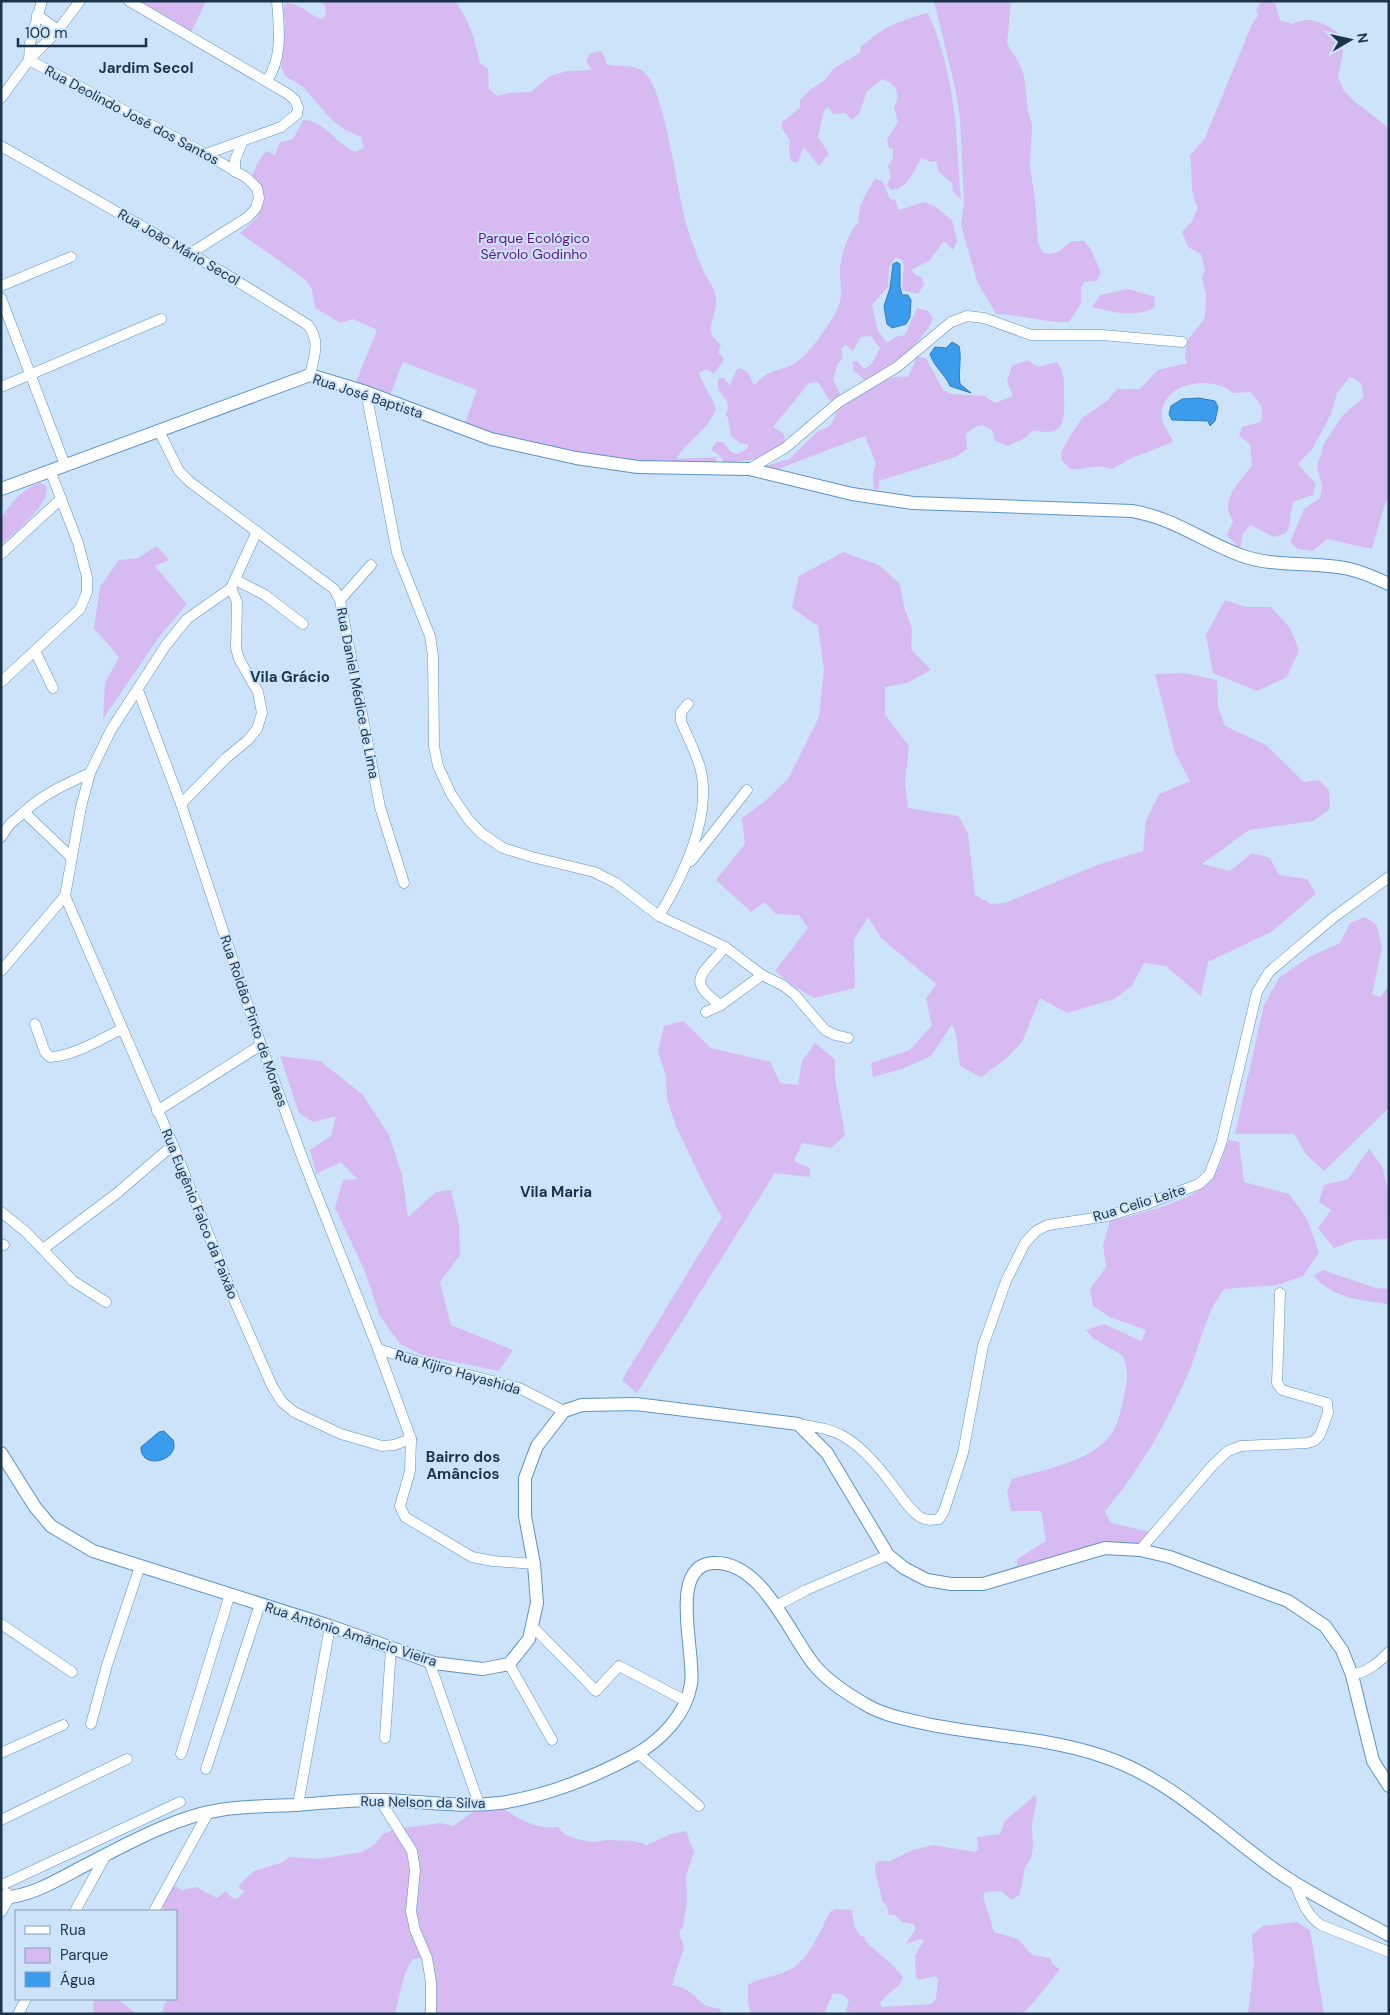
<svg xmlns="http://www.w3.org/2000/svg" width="1390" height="2015" font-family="'DM Sans',sans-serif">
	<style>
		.green { fill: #d7baf2 }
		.water { fill: #3b9cee; stroke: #327dbc }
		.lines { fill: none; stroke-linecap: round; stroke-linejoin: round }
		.minor-casing { stroke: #5c93c7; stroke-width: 11 }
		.tertiary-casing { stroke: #5c93c7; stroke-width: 14 }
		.minor { stroke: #fff; stroke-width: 10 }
		.tertiary { stroke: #fff; stroke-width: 12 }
		.labels { text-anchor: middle; stroke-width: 4; stroke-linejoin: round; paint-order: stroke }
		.street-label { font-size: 14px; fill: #1c3449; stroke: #cce3f9 }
		.park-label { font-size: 14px; fill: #61168e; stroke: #cce3f9 }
		.neighbourhood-label { font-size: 15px; font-weight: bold; fill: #1c3449; stroke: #cce3f9 }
	</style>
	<rect width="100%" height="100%" fill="#cce3f9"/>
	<g class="green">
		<polygon points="142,1 206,1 191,32 141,4"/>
		<path d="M 319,1 L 455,1 C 469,19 475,40 480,63 L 488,69 L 489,89 L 497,96 L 509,93 L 531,92 L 550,76 L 567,71 L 592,70 L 586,61 L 591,53 L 601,51 L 606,60 L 606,64 C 619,68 636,63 645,73 C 665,91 678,196 687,227 C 692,243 698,259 705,274 C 708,280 714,287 715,294 C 721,318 698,328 721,345 L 718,352 L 724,359 L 714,374 L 706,369 L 699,373 C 703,386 712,395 716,409 C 707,431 688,440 676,459 L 716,457 L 717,463 C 679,463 640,465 602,459 C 555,451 509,438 464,425 L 477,390 L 403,362 L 389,398 L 354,387 L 377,330 L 353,319 L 341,323 L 315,308 L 312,289 L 306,280 L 240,233 L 257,218 L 264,198 L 252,177 L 257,163 L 266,151 L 275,155 L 280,142 L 293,139 L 303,120 C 324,120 334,142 355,152 L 364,148 L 361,137 L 344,129 L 331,119 L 302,86 L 285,76 L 281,67 L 285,22 L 283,8 L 287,3 C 306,6 308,15 322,19 L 326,15 L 325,5 Z"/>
		<path d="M 934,1 L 1011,1 L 1007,44 L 1018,61 L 1024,76 L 1028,112 L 1032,125 L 1030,167 L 1035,199 L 1038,242 L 1043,253 C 1056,256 1062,250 1071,241 L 1084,241 L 1090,248 L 1101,272 L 1097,281 L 1084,282 L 1081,288 L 1081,303 L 1069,322 C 1044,323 1020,314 996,314 L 977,281 L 961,225 L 964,203 L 960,118 L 955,87 Z"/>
		<path d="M 1262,1 L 1275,3 L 1280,20 L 1292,24 C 1311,15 1322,23 1338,33 L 1343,51 L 1338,78 L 1344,91 L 1355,102 L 1389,128 L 1389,501 L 1385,503 L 1372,549 L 1327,539 L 1313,551 L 1298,549 L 1290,542 L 1304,509 L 1320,498 L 1322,486 L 1317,467 L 1324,444 L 1342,416 L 1364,397 L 1361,383 L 1350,377 L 1337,393 L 1331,414 L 1313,448 L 1298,464 L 1316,484 L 1313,495 L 1295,501 C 1288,511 1293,521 1286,533 L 1274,537 L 1250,525 L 1243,534 L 1240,548 L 1227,535 L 1233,521 C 1219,500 1239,482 1252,466 L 1250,444 L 1239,436 L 1242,427 L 1261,422 C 1264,407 1260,402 1250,392 L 1233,393 C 1213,375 1163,381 1162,414 C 1161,426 1170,432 1173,442 L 1132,458 L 1112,469 C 1095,463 1089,470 1070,469 L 1062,461 L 1061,453 L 1069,438 L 1082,418 L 1108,400 L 1117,389 L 1140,389 L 1158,370 L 1187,363 L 1185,359 L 1187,341 L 1205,318 L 1206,295 L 1202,278 L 1205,271 L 1201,254 L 1188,247 L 1182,232 L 1192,221 L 1198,207 C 1189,192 1193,174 1190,156 L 1205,138 L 1252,24 L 1258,16 L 1256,10 Z"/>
		<path d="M 928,13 C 943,46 951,83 955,118 C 958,145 958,172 961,199 L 953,192 L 952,183 L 939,172 L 936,161 L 931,162 L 921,158 C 914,171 909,188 891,190 L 887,185 L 891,176 L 888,166 L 893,158 L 893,149 L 889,148 L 887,140 L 898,121 L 894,108 C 901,94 897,84 882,79 L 867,91 L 859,114 L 851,120 L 846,113 L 833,114 L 828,107 L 824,110 L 818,137 L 829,154 L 819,166 L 804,147 L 797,163 L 791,161 L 789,150 L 790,140 L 782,129 L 782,122 L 800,108 L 800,100 L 811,89 L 825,80 L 834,68 L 860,53 L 861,46 C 868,42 873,36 880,32 C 894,23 912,17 928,13 Z"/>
		<path d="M 875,179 L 882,181 L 890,199 L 895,200 L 899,210 L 924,202 L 934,206 L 952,220 L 957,241 L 953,250 L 944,241 L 929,261 L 911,270 L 917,276 L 921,277 L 924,284 L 918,294 L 902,290 L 904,266 L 902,260 L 896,257 L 889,267 L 888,287 L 872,305 L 878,331 L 887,343 L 895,337 L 905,335 L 917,308 L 928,311 L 933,318 C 926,340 886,373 865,380 L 854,371 L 852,362 L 857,361 L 864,369 L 872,364 L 880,348 L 871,336 L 861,337 L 853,351 L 846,345 L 841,348 L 843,358 L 834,368 L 838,363 L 833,379 L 840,394 L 837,399 L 830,401 L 818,382 L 809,383 L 773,427 L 784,434 L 785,442 L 758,459 L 725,463 L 718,454 L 711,450 L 716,442 L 723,442 L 731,452 L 738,454 L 748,448 L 748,445 L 740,443 L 731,436 L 728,417 L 725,416 C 736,396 712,397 719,378 L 724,378 L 730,386 L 736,370 L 740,368 L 748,372 L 753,384 L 756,384 C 765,371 778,371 792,365 C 807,358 833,321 839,305 C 843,293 840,282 840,271 C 840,258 849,229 859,222 C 856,208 867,191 875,179 Z"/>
		<path d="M 1128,289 L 1155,297 L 1154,308 C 1134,318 1113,312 1092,307 L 1100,295 Z"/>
		<path d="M 917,357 L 926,358 L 943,390 L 951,394 L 984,396 L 995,403 L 1013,396 L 1007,381 L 1012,366 L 1027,360 L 1038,367 L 1057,362 C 1065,374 1064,383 1064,396 C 1065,421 1064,438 1034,430 L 1023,439 L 1008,446 L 995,441 L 992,430 L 982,425 L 973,428 L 966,434 L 967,449 L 955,457 L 879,481 L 879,489 L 874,489 L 873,473 L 876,464 L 865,436 L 770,472 L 759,468 L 789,459 L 817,432 L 831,425 C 833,420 835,414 838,411 C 844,403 853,400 861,395 C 876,385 889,374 908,377 Z"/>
		<path d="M 41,483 L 46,485 C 53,503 14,532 1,545 C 1,538 0,527 1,520 C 6,507 27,485 41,483 Z"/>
		<polygon points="157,546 169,560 155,566 187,604 159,637 103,719 105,683 119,657 94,628 100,587 119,560 138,558"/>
		<polygon points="843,552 879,565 900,584 904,607 912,629 911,649 931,670 907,683 885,687 885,715 909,746 905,783 908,808 958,816 968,833 975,895 991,904 1005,903 1097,865 1143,851 1146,821 1159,794 1190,781 1175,753 1155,674 1185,673 1217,680 1218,707 1225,726 1266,745 1304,782 1319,780 1329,790 1330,809 1313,821 1249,830 1202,864 1230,871 1252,853 1270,858 1279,875 1307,879 1316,894 1271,932 1208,962 1201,996 1166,966 1144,963 1132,986 1114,999 1067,1013 1040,998 1022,1042 1006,1059 981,1077 960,1066 956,1035 952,1024 931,1056 902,1069 873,1077 871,1063 910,1050 932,1025 926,999 936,984 881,938 868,917 854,940 855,988 814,998 792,985 775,971 808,928 799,915 776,914 765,902 751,912 716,880 745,844 742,818 764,802 788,779 819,717 824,670 818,626 792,608 799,576"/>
		<polygon points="1225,600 1246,607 1271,607 1290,628 1299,650 1287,677 1257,691 1213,673 1206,635"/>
		<polygon points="1365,917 1377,925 1382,948 1372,994 1380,997 1389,986 1389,1108 1324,1171 1306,1154 1294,1134 1235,1134 1264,1005 1279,978 1309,957 1340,943 1350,923"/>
		<polygon points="683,1021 711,1048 770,1062 780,1083 798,1085 802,1061 815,1043 835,1059 835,1079 845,1135 831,1148 802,1143 794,1161 810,1168 810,1177 775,1173 637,1393 622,1380 722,1217 704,1185 676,1126 667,1099 666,1077 658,1051 664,1026"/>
		<polygon points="280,1056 320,1061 362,1094 389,1135 402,1175 408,1217 436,1192 451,1190 459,1225 460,1255 440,1282 451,1325 513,1350 499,1371 422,1355 400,1344 380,1316 364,1269 335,1208 343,1180 357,1179 341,1162 316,1174 310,1150 331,1136 336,1116 313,1122 299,1113"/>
		<path d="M 1229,1140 L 1239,1142 L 1244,1182 L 1289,1194 L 1307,1219 L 1319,1253 L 1303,1276 L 1277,1285 L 1224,1289 C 1206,1312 1201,1342 1190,1369 C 1168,1421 1141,1468 1105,1511 L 1111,1523 L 1150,1532 L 1140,1545 L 1017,1568 L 1017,1559 L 1046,1541 L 1041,1511 L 1011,1511 L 1007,1492 L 1012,1479 C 1044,1469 1088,1463 1110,1436 C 1117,1428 1121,1411 1123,1401 C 1127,1380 1130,1376 1123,1356 L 1093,1338 L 1086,1330 L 1104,1324 L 1141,1341 L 1146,1330 L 1110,1317 L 1093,1306 L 1090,1289 L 1106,1267 L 1103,1245 L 1110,1221 C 1136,1215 1183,1203 1204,1187 C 1218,1178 1223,1154 1229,1140 Z"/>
		<polygon points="1369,1149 1382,1166 1389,1195 1387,1239 1356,1240 1334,1248 1318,1228 1331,1210 1319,1202 1324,1185 1348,1179"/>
		<path d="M 1323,1270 L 1376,1288 L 1389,1289 L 1389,1304 C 1362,1301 1333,1298 1314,1276 Z"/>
		<path d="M 1035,1795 L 1037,1800 L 1032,1824 L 1033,1847 L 1031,1858 L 1025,1867 L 1020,1894 L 1012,1900 L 1001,1891 L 985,1892 L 983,1896 L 994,1932 L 1018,1939 L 1032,1955 L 1050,1958 L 1053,1965 L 1060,1969 C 1052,1978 1030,2010 1021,2014 L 854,2014 L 845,2012 L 849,2000 L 843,1995 L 833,1993 L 825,2012 L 821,2014 L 751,2014 L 748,2003 L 748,1985 C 761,1977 776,1977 789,1970 C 809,1960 820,1931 830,1912 L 835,1909 L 852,1910 L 854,1925 L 860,1936 L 865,1937 L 865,1941 C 878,1954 892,1962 903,1977 C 901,1988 885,1993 880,2004 L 882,2007 L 931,2004 L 936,1999 L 938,1979 L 935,1976 L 920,1980 L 916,1977 L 915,1956 L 924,1940 L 921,1939 L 906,1944 L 916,1928 L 913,1924 L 902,1922 L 895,1915 L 889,1915 L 887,1906 L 882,1901 C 881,1889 874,1873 875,1864 L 879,1861 L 890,1861 L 913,1850 L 933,1845 L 975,1852 L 978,1850 L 977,1837 L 1000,1834 L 1005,1821 Z"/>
		<path d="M 501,1807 C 519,1819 536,1830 558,1827 L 564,1834 L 577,1839 L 593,1842 L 608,1840 L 634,1841 L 647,1845 L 671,1834 L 686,1831 L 694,1852 L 686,1876 L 687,1900 L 683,1927 L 679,1933 L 684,1947 L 672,1985 C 691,1989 691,1994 704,2004 C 708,2007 716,2008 720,2009 L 722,2014 L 424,2014 L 432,1982 L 428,1957 L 413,1959 C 402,1974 400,1995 395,2014 L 160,2014 L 163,2012 L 164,2005 L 168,1999 L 176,1999 L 176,1911 L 164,1911 L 160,1896 L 172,1885 L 182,1890 L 196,1887 L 217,1898 L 226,1891 L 232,1898 L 237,1899 L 245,1891 L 239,1888 L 240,1884 L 254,1871 L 281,1863 L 290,1857 L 319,1859 L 362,1852 L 374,1845 L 383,1834 L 395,1829 L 440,1823 L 453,1826 L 476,1810 Z"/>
		<polygon points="1296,1922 1310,1930 1324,2014 1248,2014 1254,1963 1252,1935 1263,1926"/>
		<polygon points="96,1999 117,1999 137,2014 94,2014 93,2002"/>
	</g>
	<g class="water">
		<polygon points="897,262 900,264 900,287 902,295 908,295 911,300 910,317 906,324 892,328 887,324 884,306 890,288 893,264"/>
		<path d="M 952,342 L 959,346 C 962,359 958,371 960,384 L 971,393 L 950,386 C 945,374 934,367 930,354 L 935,347 L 946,348 Z"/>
		<polygon points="1199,398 1215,401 1218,407 1215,421 1210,426 1208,421 1172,420 1169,414 1171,406 1182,399"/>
		<path d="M 164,1431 L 173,1440 C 181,1461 140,1471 141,1447 L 159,1432 Z"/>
	</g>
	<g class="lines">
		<defs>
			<g id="minor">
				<polyline points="42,1 30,43 29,60 206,154 247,178 257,188 259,198 256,208 248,217 191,253"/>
				<polyline points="129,1 288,94 295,100 298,108 297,114 281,127 206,154"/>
				<polyline points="37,15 58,30"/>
				<path d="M 267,81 C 283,56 279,29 277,1"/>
				<polyline points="1,98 29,60 58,30 80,1"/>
				<path d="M 1,146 L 224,273 L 308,325 C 321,342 314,356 310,375"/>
				<polyline points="235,172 235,160 242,143"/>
				<polyline points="1,286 71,257"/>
				<polyline points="1,298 65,465"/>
				<polyline points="1,387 161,319"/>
				<polyline points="366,392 397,553 430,636 433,656 434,746 438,766 451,794 468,819 481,833 503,848 532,857 594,872 616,883 659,916 725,947 762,975 784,986 795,995 825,1030 835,1035 848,1038"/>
				<polyline points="159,431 179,471 190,482 334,589 340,600 380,807 404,883"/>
				<polyline points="749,469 785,448 839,402 897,367 951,322 967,316 984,318 1031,335 1102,335 1182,342"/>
				<polyline points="1,554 61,499"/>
				<polyline points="236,580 265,595 303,624"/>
				<polyline points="340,600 371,565"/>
				<polyline points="35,651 53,688"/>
				<polyline points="1,682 80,609 87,592 87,577 78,543 50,470"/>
				<polyline points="138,690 181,804 261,1045 305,1165 378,1349 411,1439 410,1471 400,1506 405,1517 472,1557 493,1561 534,1564"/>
				<polyline points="181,804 226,758 248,740 257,729 262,713 258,692 239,659 236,648 237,602 231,588"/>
				<path d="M 24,812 C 43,794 66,784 90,773"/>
				<polyline points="1,837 10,824 24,812 71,857"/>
				<polyline points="691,861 747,790"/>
				<polyline points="65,896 173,1145 236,1304 272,1386 282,1402 294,1412 341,1434 382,1446 394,1445 411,1439"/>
				<path d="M 659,916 C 683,876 713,815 700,767 C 695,751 687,736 681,721 L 681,712 L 688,704"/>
				<polyline points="1,971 65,896 81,807 90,773 111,730 166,645 187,619 231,588 257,531"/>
				<path d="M 721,1005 C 685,980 702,975 725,947"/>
				<polyline points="706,1012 721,1005 762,975"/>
				<path d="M 35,1024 L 45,1052 L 50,1057 C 75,1056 100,1039 122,1029"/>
				<polyline points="157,1111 261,1045"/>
				<polyline points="1,1212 26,1232 73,1281 106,1302"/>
				<polyline points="1,1244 4,1245"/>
				<polyline points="43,1249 116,1194 173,1145"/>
				<polyline points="378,1349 423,1363 519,1388 564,1411"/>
				<path d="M 798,1424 C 814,1427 829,1428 843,1436 C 861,1446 878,1466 890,1482 C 900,1494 907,1508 920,1517 C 927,1521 932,1520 939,1519 L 944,1511 L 963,1453 L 983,1346 L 1006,1281 L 1025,1243 L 1036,1231 L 1048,1225 L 1108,1216 L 1144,1205 L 1199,1184 L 1209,1175 L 1221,1144 L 1257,992 L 1269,972 L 1334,917 L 1389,877"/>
				<polyline points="1140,1550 1213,1465 1228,1451 1241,1446 1307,1443 1314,1441 1320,1435 1328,1413 1327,1403 1282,1390 1277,1383 1280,1293"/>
				<polyline points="778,1605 806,1590 888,1555"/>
				<polyline points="1,1624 72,1672"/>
				<polyline points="533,1627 596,1691 619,1666 686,1701"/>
				<polyline points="429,1661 479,1804"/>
				<polyline points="509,1664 552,1740"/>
				<path d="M 1352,1675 C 1369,1671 1377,1664 1389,1652"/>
				<polyline points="91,1724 107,1665 140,1566"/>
				<polyline points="385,1738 391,1648"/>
				<polyline points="1,1753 63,1725"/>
				<polyline points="638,1753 699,1806"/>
				<polyline points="181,1754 230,1594"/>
				<polyline points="206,1769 260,1604"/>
				<polyline points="380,1800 412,1851 415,1870 411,1911 415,1930 427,1958 431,1982 431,2014"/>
				<polyline points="298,1805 330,1626"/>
				<polyline points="1,1820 127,1759"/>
				<path d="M 1294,1881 C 1301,1898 1305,1914 1321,1925 L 1389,1952"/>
				<polyline points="4,1884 180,1802"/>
				<polyline points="75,1911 106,1855"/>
				<polyline points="154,1911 208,1813"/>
				<polyline points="1,1912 9,1898 7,1893"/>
				<polyline points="18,2014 26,1999"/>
			</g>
			<g id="tertiary">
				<path d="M 1,489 L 310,375 L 366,392 L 491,439 L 576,458 L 638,467 L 749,469 L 852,494 L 913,503 L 1132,511 C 1174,518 1202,541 1240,555 C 1271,567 1307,562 1338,567 C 1356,569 1373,577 1389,584"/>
				<polyline points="1,1453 35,1507 51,1526 93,1551 330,1626 434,1663 483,1669 509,1664 529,1639 537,1603 534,1564 525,1516 525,1478 537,1446 564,1411 582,1405 636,1404 798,1424 827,1453 888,1555 904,1568 927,1580 951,1584 983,1584 1105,1548 1140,1550 1170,1557 1288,1601 1325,1626 1342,1650 1352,1675 1373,1761 1389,1786"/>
				<path d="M 1,1898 C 29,1897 56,1881 80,1868 C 122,1847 173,1817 220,1810 C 245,1806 271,1806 296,1805 C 325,1803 353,1799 381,1800 C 421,1801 460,1808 500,1803 C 546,1796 594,1777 635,1755 C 661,1740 686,1715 691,1684 C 696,1654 667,1566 713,1563 C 763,1560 790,1637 816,1667 C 829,1682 846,1693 863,1703 C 882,1715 905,1719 927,1724 C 985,1736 1046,1737 1102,1756 C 1170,1778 1221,1832 1278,1872 C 1313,1896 1352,1915 1389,1935"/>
			</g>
		</defs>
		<use href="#minor" class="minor-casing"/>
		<use href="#tertiary" class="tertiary-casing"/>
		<use href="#minor" class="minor"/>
		<use href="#tertiary" class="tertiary"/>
	</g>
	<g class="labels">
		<g class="street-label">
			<text transform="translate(132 115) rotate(28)" y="5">Rua Deolindo José dos Santos</text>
			<text transform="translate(179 247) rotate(30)" y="5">Rua João Mário Secol</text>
			<text transform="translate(368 396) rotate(18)" y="5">Rua José Baptista</text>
			<text transform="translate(358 693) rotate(79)" y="5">Rua Daniel Médice de Lima</text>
			<text transform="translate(254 1021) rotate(71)" y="5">Rua Roldão Pinto de Moraes</text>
			<text transform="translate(1139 1203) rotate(-17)" y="5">Rua Celio Leite</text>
			<text transform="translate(200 1214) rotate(68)" y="5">Rua Eugênio Falco da Paixão</text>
			<text transform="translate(458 1372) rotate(16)" y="5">Rua Kijiro Hayashida</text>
			<text transform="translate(351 1634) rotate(18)" y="5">Rua Antônio Amâncio Vieira</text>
			<text transform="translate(423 1802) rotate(1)" y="5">Rua Nelson da Silva</text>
		</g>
		<g class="park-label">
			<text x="534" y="243">Parque Ecológico<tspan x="534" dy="16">Sérvolo Godinho</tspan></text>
		</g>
		<g class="neighbourhood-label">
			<text x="146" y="73">Jardim Secol</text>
			<text x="290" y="682">Vila Grácio</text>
			<text x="556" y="1197">Vila Maria</text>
			<text x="463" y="1462">Bairro dos<tspan x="463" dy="17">Amâncios</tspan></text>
		</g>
	</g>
	<rect width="1390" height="2015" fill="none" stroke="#1c3449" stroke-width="5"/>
	<rect x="15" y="1910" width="162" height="90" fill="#cce3f9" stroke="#869db3"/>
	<rect x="25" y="1926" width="25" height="8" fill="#ffffff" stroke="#869db3"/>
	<text x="60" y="1935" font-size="15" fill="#1c3449">Rua</text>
	<rect x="25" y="1948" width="25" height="15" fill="#d7baf2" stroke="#869db3"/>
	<text x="60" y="1960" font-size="15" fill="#1c3449">Parque</text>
	<rect x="25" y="1972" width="25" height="15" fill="#3b9cee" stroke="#869db3"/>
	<text x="60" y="1985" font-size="15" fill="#1c3449">Água</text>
	<g transform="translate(1350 40) rotate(81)" stroke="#cce3f9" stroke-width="4" paint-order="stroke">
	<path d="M0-4L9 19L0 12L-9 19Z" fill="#1c3449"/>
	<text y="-8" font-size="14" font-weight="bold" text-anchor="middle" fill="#1c3449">N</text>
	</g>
	<path d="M18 38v8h128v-8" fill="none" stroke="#1c3449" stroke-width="2.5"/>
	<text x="25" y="38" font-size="15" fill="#1c3449" stroke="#cce3f9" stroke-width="4" paint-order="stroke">100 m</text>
</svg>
